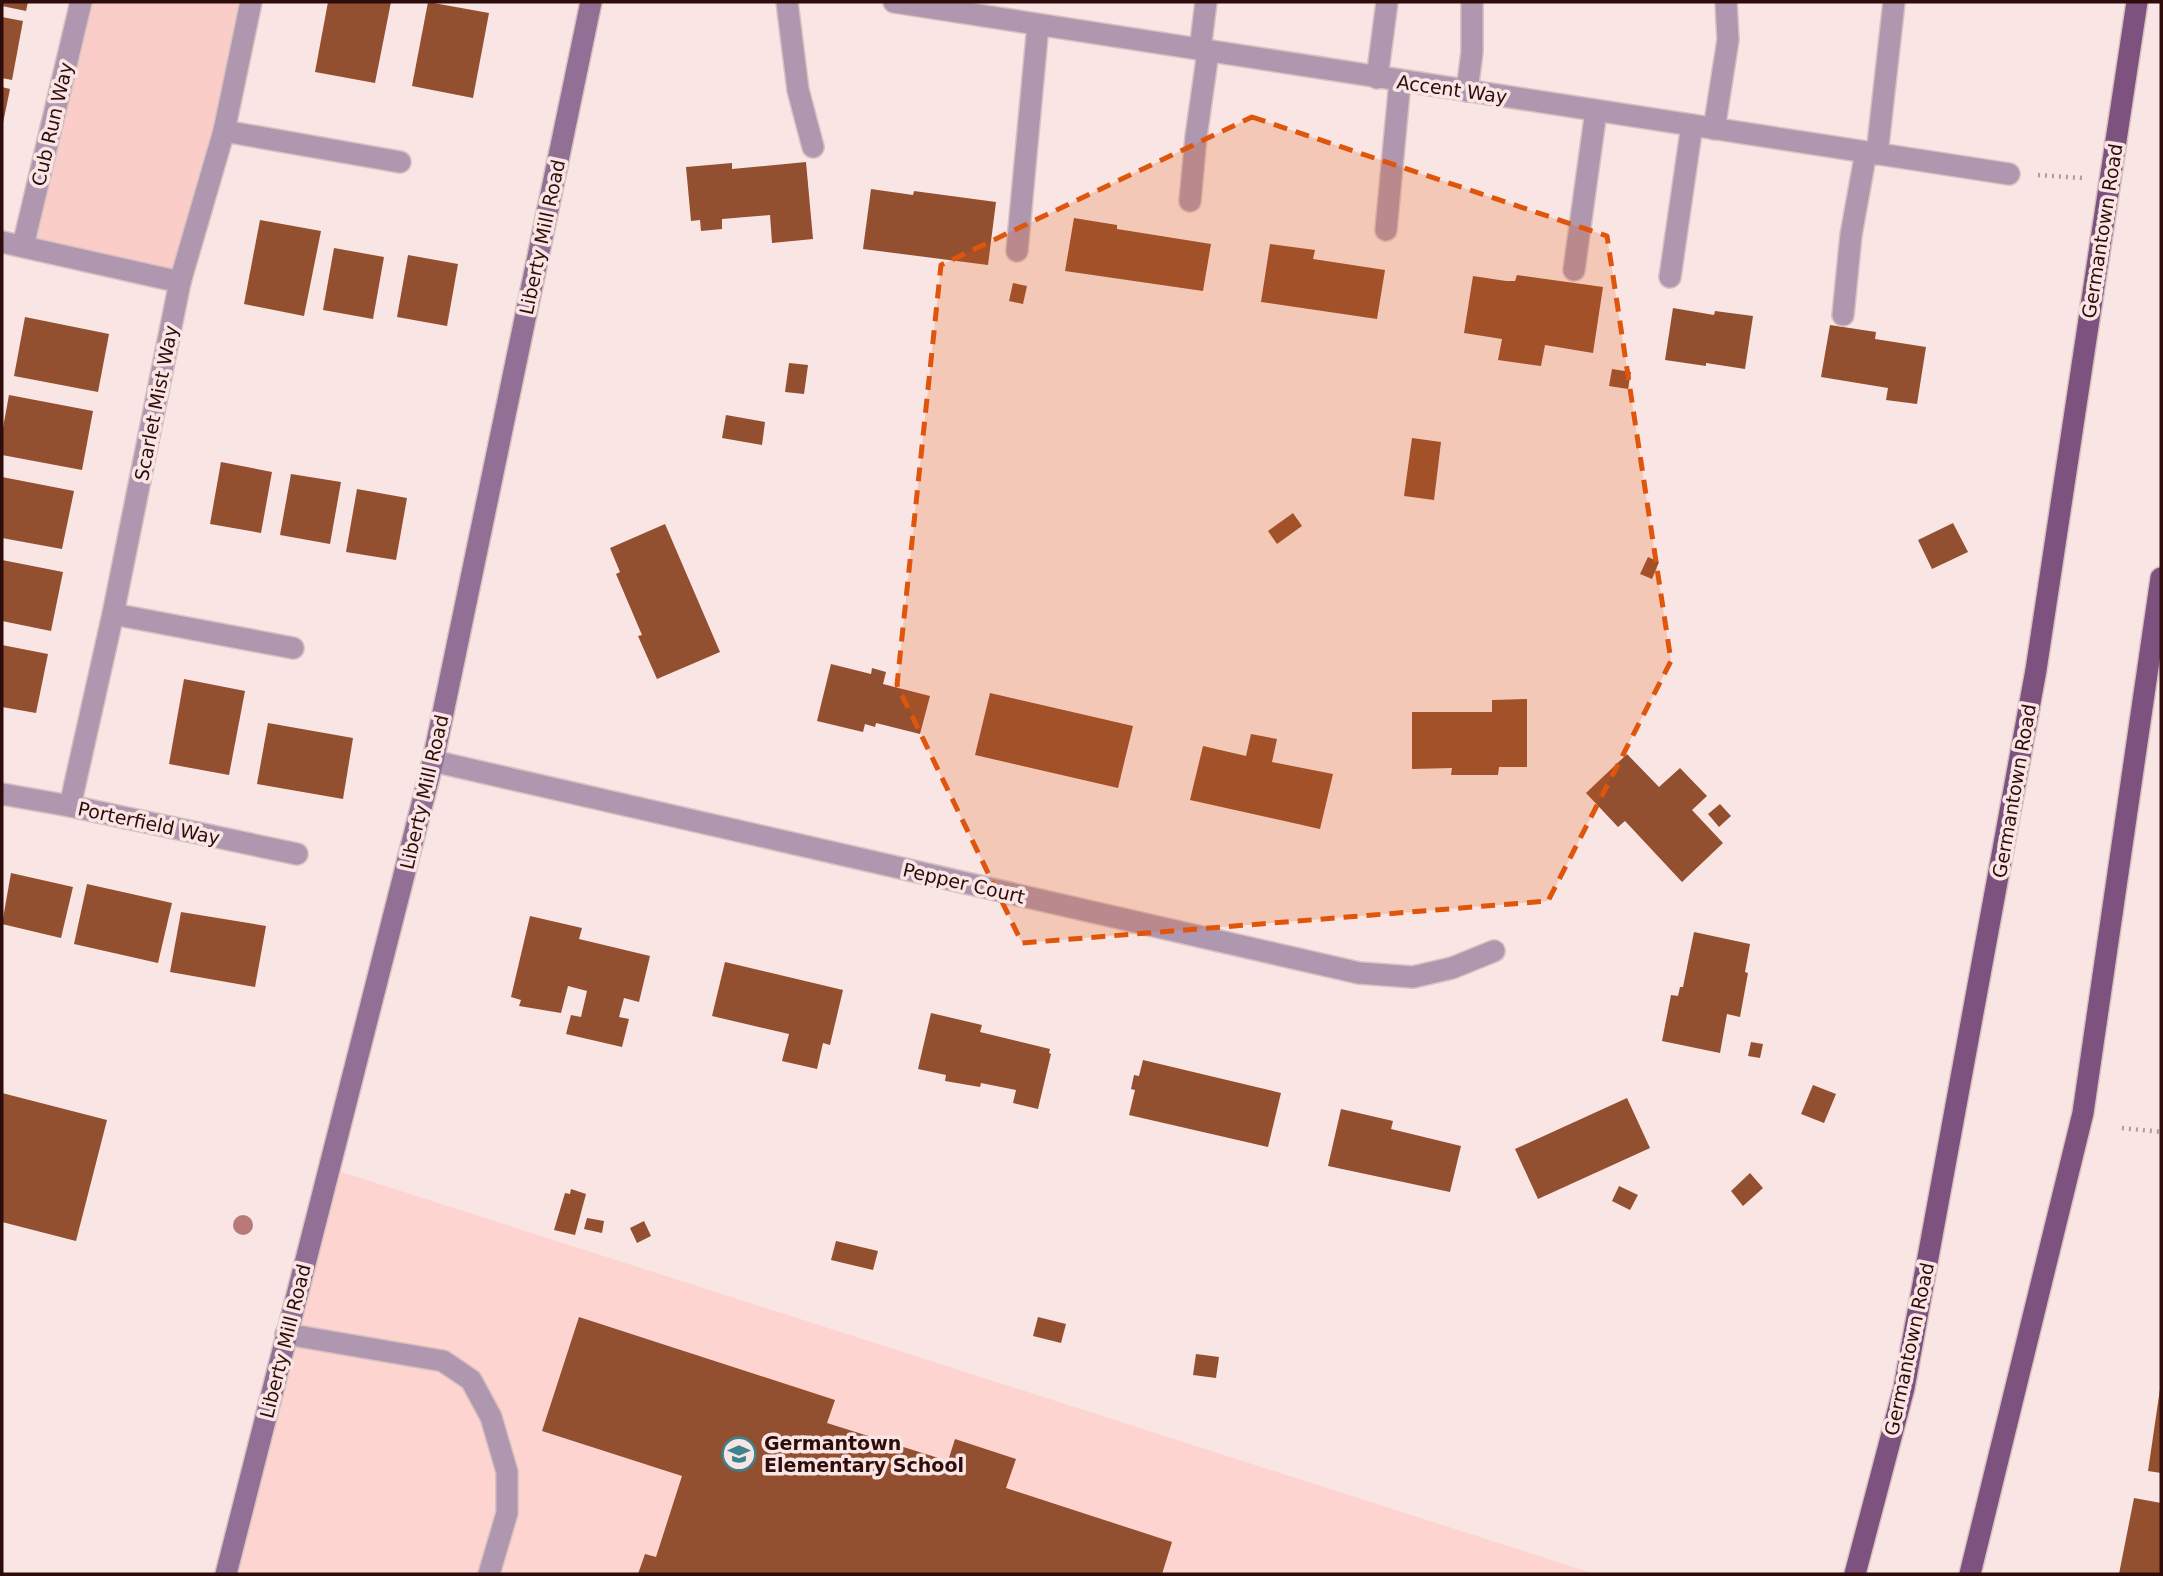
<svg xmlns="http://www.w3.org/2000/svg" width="2163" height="1576" font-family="'DejaVu Sans',sans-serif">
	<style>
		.built { fill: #fdd4cf }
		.green { fill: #facdc8 }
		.building { fill: #935030 }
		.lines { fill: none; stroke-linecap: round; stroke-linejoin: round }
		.lane-casing { stroke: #d8c2c0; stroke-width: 24 }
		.street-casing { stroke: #d8c2c0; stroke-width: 24 }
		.secondary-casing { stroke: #d8c2c0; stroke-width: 24 }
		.primary-casing { stroke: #d8c2c0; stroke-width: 24 }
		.path { stroke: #b29a98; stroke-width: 4.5; stroke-dasharray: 2 5; stroke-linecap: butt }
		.lane { stroke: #b097b0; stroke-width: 21 }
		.street { stroke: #b097b0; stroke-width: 21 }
		.secondary { stroke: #926f94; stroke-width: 21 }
		.primary { stroke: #7d527f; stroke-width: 21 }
		.tree { fill: #b87a79 }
		.marked { fill: #df550c; fill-opacity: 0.2; stroke: #df550c; stroke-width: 5; stroke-dasharray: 14 9; stroke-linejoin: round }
		.labels { text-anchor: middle; stroke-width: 7; stroke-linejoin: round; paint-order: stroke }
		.street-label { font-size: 19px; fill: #2d0c0b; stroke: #f9e5e3 }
		.poi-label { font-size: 19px; font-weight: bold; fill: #2d0c0b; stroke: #f9e5e3; text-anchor: start }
	</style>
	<rect width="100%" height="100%" fill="#f9e5e3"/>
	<polygon class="built" points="329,1168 1595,1574 226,1574"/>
	<polygon class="green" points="81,2 251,2 180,282 23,246"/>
	<g class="building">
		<polygon points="2,2 28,2 26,11 2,6"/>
		<polygon points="328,2 391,2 375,83 315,72"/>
		<polygon points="428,2 489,13 473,98 412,86"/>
		<polygon points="2,17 23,21 12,80 2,78"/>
		<polygon points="2,87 10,89 3,123 2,122"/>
		<polygon points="806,162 813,239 772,243 770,215 722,219 722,229 701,231 700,220 691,221 686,167 732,163 732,169"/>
		<polygon points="871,189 913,195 914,191 996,202 988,265 863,249"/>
		<polygon points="1074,218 1117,225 1117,229 1211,244 1203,291 1065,271"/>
		<polygon points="260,220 321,231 304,316 244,304"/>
		<polygon points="1270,244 1315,250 1313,259 1385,270 1377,319 1261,302"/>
		<polygon points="334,248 384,257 373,319 323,310"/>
		<polygon points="408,255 458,264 447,326 397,317"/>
		<polygon points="1517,275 1603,287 1593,353 1545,345 1541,366 1498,360 1502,339 1464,333 1473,276 1506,281 1515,281"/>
		<polygon points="1013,283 1027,286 1023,304 1009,301"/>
		<polygon points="1673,308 1714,315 1715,311 1753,316 1745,369 1706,363 1706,366 1665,360"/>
		<polygon points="25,317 109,334 98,392 14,376"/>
		<polygon points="1830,325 1876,332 1875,339 1926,347 1917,404 1886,400 1888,388 1821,377"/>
		<polygon points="789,363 808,365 804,394 785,392"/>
		<polygon points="1612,369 1631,372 1628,389 1609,386"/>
		<polygon points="9,395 93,411 82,470 2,455 2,433"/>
		<polygon points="726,415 765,422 762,445 722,438"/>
		<polygon points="1412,438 1441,442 1434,500 1404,496"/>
		<polygon points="221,462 272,472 261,533 210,524"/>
		<polygon points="291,474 341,482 330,544 280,535"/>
		<polygon points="2,477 74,491 62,549 2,538"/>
		<polygon points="357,489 407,498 396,560 346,552"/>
		<polygon points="1293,513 1302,526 1277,544 1268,531"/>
		<polygon points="1953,523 1968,552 1932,569 1918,540"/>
		<polygon points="665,524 720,652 657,679 638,636 642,635 616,574 620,572 610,548"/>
		<polygon points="1648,557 1659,562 1652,579 1640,574"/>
		<polygon points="2,560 63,572 51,631 2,621"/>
		<polygon points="2,645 48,654 36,713 2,707"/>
		<polygon points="831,664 871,674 872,668 886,672 883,684 930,696 920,734 876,723 875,727 865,724 863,732 817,721"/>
		<polygon points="184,679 245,691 229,775 169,764"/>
		<polygon points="990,693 1133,726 1118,788 975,755"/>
		<polygon points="1527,699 1527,767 1499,767 1498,775 1451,775 1452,768 1412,769 1412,712 1492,712 1492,700"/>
		<polygon points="268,723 353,738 343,799 257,784"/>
		<polygon points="1251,734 1277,739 1272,762 1333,774 1320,829 1190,800 1203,746 1246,756"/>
		<polygon points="1627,754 1659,787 1680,768 1707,796 1692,810 1723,843 1682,882 1625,821 1618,827 1586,793"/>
		<polygon points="1720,804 1731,816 1719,827 1708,814"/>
		<polygon points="11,873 73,887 61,938 2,924"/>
		<polygon points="87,884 172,903 158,963 74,944"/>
		<polygon points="181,912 266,926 255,987 170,972"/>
		<polygon points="530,916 582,928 579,939 650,956 639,1002 624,998 619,1017 629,1019 622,1047 566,1034 571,1015 581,1017 587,991 568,986 561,1013 519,1006 521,1000 511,997"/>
		<polygon points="1694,932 1750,944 1745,972 1748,973 1740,1017 1727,1014 1720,1053 1662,1041 1671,995 1678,996 1680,987 1683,987"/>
		<polygon points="725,962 843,990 830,1045 823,1043 817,1069 782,1061 789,1034 712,1016"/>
		<polygon points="931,1013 982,1025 980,1032 1050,1049 1049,1053 1051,1054 1038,1109 1013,1103 1016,1090 981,1083 980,1087 945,1081 946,1075 918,1069"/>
		<polygon points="1751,1042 1763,1044 1760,1058 1748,1056"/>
		<polygon points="1143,1060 1281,1093 1268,1147 1129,1115 1135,1090 1131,1089 1134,1075 1139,1076"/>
		<polygon points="1813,1085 1836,1094 1824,1123 1801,1114"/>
		<polygon points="2,1093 107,1120 76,1241 2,1222"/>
		<polygon points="1627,1098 1650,1148 1538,1199 1515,1149"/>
		<polygon points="1341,1109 1393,1121 1391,1129 1461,1146 1450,1192 1328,1166"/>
		<polygon points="1750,1173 1763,1188 1743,1206 1731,1191"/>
		<polygon points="1619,1186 1638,1195 1630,1210 1612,1201"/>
		<polygon points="571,1189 586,1194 575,1235 554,1230 565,1193 570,1194"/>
		<polygon points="587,1218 604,1221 602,1233 584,1229"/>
		<polygon points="644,1221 651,1236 637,1243 630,1228"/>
		<polygon points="836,1241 878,1251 873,1270 831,1260"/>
		<polygon points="579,1317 835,1400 827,1423 948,1461 955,1439 1016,1459 1006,1488 1172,1542 1162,1574 638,1574 645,1554 656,1557 682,1476 542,1431"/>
		<polygon points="1038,1317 1066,1324 1061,1343 1033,1336"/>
		<polygon points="1196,1354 1219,1357 1216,1378 1193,1375"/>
		<polygon points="2160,1389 2161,1389 2161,1473 2148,1471"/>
		<polygon points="2134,1498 2161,1503 2161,1574 2119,1574"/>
	</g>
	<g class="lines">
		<defs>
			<g id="lane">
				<polyline points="787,2 798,90 813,147"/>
				<polyline points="1200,50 1206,2"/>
				<polyline points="1377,78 1387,2"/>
				<polyline points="1467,91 1472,52 1472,2"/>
				<polyline points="1714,129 1728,40 1726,2"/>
				<polyline points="1877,154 1894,2"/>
				<polyline points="1190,201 1196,137 1208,52"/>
				<polyline points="1386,230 1400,81"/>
				<polyline points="1017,251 1038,25"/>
				<polyline points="1574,270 1596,111"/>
				<polyline points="1670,277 1692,125"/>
				<polyline points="1843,315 1851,235 1866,152"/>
				<polyline points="286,1334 443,1361 471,1380 491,1417 507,1472 507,1513 489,1574"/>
			</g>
			<g id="street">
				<polyline points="894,2 2009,174"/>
				<polyline points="224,131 400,162"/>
				<polyline points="2,242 180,282"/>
				<polyline points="23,246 81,2"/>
				<polyline points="113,614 293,648"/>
				<polyline points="433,761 1359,973 1413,977 1452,968 1494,951"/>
				<polyline points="2,794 70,806 297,854"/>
				<polyline points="70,806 113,614 180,282 224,131 251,2"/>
			</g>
			<polyline id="secondary" points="226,1574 433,761 591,2"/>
			<g id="primary">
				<polyline points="1855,1574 1904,1388 2036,670 2137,2"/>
				<polyline points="1970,1574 2083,1113 2161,578"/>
			</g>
		</defs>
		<use href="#lane" class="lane-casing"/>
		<use href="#street" class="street-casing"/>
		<use href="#secondary" class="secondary-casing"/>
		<use href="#primary" class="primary-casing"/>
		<g class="path">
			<polyline points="2038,175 2082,178"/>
			<polyline points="2122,1128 2161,1132"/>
		</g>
		<use href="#lane" class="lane"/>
		<use href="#street" class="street"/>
		<use href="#secondary" class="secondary"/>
		<use href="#primary" class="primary"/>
	</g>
	<circle class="tree" cx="243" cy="1225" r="10"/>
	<path class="marked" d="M 1252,117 L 1607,236 L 1671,661 L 1548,901 L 1022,943 L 897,685 L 941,265 Z"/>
	<defs>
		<symbol id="school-ring" viewBox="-11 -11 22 22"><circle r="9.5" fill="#f9e5e3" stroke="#3c838b" stroke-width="1.5"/><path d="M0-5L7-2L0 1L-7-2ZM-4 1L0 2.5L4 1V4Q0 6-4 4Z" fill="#3c838b"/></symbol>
	</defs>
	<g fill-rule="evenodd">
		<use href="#school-ring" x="720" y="1435" width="38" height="38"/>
	</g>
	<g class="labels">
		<g class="street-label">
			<text transform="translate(1452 89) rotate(8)" y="7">Accent Way</text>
			<text transform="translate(52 124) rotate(-77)" y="7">Cub Run Way</text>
			<text transform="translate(2102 231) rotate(-81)" y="7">Germantown Road</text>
			<text transform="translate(542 237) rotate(-78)" y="7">Liberty Mill Road</text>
			<text transform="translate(156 403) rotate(-79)" y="7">Scarlet Mist Way</text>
			<text transform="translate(2014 791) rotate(-80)" y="7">Germantown Road</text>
			<text transform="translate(424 792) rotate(-77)" y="7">Liberty Mill Road</text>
			<text transform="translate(149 823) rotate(12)" y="7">Porterfield Way</text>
			<text transform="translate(964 883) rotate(13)" y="7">Pepper Court</text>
			<text transform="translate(285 1341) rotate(-76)" y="7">Liberty Mill Road</text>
			<text transform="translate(1909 1349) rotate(-78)" y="7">Germantown Road</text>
		</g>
		<g class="poi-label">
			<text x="764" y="1450">Germantown<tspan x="764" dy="22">Elementary School</tspan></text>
		</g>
	</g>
	<rect width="2163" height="1576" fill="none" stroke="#2d0c0b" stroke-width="7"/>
</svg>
